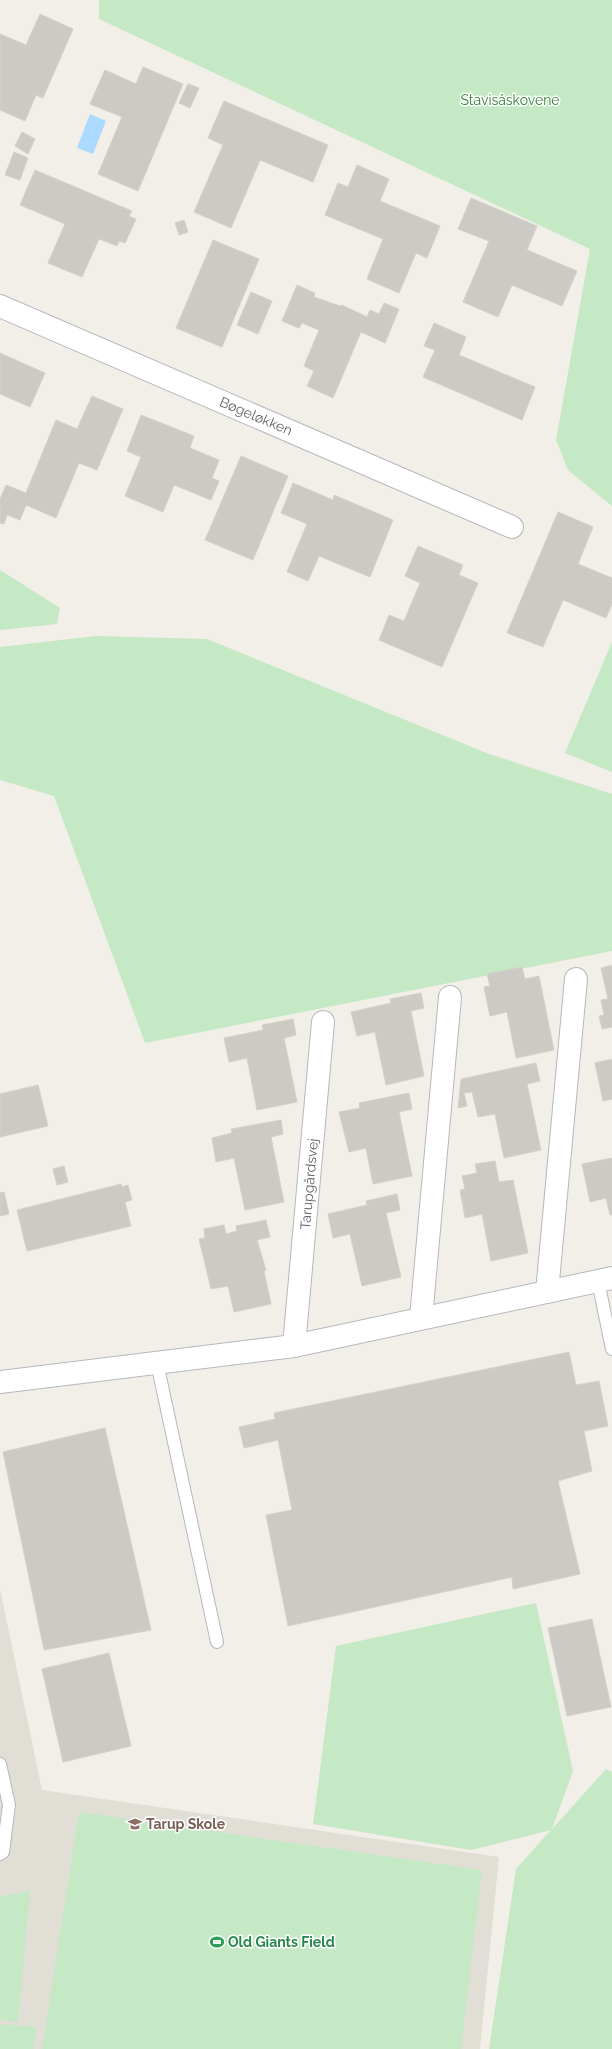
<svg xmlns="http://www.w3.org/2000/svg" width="612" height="2049" font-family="Raleway,sans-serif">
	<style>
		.education { fill: #e1ded6 }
		.green { fill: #c5e8c5 }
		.water { fill: #aadaff }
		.building { fill: #cccac5; stroke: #d6d1c6 }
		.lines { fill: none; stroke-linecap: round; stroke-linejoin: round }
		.service-casing { stroke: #b5b8bc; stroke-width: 14 }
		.minor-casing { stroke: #b5b8bc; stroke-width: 24 }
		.service { stroke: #fff; stroke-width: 12 }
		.minor { stroke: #fff; stroke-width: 22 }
		.labels { text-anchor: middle; stroke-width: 3; stroke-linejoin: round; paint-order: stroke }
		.park-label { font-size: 14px; fill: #348238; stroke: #fff }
		.street-label { font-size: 14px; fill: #5f6368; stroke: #fff }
		.education-label { font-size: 14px; font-weight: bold; fill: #785e54; stroke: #fff; text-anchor: start }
		.leisure-label { font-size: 14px; font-weight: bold; fill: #27864d; stroke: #fff; text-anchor: start }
	</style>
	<rect width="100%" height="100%" fill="#f1efe8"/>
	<polygon class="education" points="0,1589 42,1790 499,1857 480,2049 0,2049"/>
	<g class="green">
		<polygon points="99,0 612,0 612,506 568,470 556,440 590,249 99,19"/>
		<polygon points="0,570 60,608 57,624 0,630"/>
		<polygon points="96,636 207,639 489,754 612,794 612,951 145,1043 54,796 0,780 0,647"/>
		<polygon points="612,642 612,772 565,753"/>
		<polygon points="536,1603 573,1771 552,1829 606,1769 612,1772 612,2049 489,2049 516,1869 551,1830 471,1850 313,1824 336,1646"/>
		<polygon points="79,1812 482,1870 461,2049 42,2049"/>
		<polygon points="30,1891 18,2022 0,2020 0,1896"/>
		<polygon points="0,2024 37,2027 33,2049 0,2049"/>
	</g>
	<polygon class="water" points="90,114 106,121 93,154 77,148"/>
	<g class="building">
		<polygon points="40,14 73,29 43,98 36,95 25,121 0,110 0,34 26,45"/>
		<polygon points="143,67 183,84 138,191 98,174 122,117 90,104 105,70 136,84"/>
		<polygon points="188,84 199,88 190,108 179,103"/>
		<polygon points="224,101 328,145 313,182 260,160 231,228 194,212 223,145 208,138"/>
		<polygon points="22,132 35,139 28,154 15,146"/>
		<polygon points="14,152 28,158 20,180 5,175"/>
		<polygon points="357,165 389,179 380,201 440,226 427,258 416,253 399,293 367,279 383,239 325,215 338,183 348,187"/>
		<polygon points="35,170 132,211 129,216 136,219 125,243 119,241 117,246 99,239 82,277 48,263 65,224 20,205"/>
		<polygon points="471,198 537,226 527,250 577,271 562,306 512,285 498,317 463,302 489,241 458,229"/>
		<polygon points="184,220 188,232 179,235 175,223"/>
		<polygon points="213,240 259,259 222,347 176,328"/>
		<polygon points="297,285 315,293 314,297 340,306 342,305 367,317 370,310 379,314 384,303 399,309 385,343 361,332 333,398 307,386 314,371 304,366 319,330 302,323 299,328 282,321"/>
		<polygon points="251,292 272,301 258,334 237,325"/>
		<polygon points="434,323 466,337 459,355 535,387 522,420 423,377 435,350 424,346"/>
		<polygon points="0,353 45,373 30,407 0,394"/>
		<polygon points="92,396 123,409 97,470 79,463 56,518 26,505 20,520 7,515 4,524 0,523 0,499 6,485 26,493 56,420 77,429"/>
		<polygon points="141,415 194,436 190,448 219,460 212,478 219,481 211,500 174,485 163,512 125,496 141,457 127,451"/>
		<polygon points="241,456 288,476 253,560 205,540"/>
		<polygon points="293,483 333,500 334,495 393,520 370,577 319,556 308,581 287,572 307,524 281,513"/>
		<polygon points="558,512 593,527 578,564 612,578 612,604 606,618 563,600 543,647 507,633"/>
		<polygon points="418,546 463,565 459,575 478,583 442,667 379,640 389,615 404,621 420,583 405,576"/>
		<polygon points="612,965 612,1027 602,1029 599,1016 604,1015 601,1000 608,999 601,968"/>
		<polygon points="522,967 525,979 539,976 554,1050 516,1058 507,1012 490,1016 484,987 490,986 487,974"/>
		<polygon points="421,993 424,1008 411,1011 424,1076 386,1085 375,1032 357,1036 351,1012 391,1003 390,999"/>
		<polygon points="293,1019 296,1035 284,1038 297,1102 257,1110 247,1058 229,1062 224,1038 263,1030 262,1025"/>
		<polygon points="612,1059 612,1099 603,1101 595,1063"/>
		<polygon points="536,1063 540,1081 527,1084 541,1150 504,1158 495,1114 478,1117 472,1092 464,1093 467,1106 458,1108 461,1079"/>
		<polygon points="38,1085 48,1126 0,1137 0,1094"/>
		<polygon points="409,1093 412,1109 399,1112 412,1176 373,1184 366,1148 349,1152 339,1112 360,1108 359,1103"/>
		<polygon points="281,1120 283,1134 271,1137 284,1202 245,1210 234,1158 216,1162 212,1138 232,1133 231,1129"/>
		<polygon points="612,1158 612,1215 610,1215 606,1198 590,1202 582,1164"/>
		<polygon points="495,1161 499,1182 513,1180 528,1253 491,1261 482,1214 465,1218 460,1190 465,1189 462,1176 477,1173 475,1164"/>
		<polygon points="64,1166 68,1182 57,1185 53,1169"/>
		<polygon points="121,1184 122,1187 128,1185 132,1200 125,1202 131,1226 27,1251 17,1210"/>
		<polygon points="4,1192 9,1214 0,1216 0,1193"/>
		<polygon points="397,1194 400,1210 386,1213 401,1277 362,1286 350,1234 333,1238 328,1214 367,1205 366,1201"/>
		<polygon points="266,1220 270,1237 257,1240 266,1270 264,1271 271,1304 234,1312 228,1286 211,1289 199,1239 205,1238 204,1229 224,1225 226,1234 237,1231 236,1226"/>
		<polygon points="569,1352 576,1385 599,1381 608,1426 584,1431 592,1471 558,1481 580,1574 513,1589 512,1577 288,1626 266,1515 292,1510 278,1440 244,1448 239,1427 275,1419 274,1413"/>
		<polygon points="105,1428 151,1630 44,1650 3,1452"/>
		<polygon points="592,1619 611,1707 567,1716 548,1628"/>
		<polygon points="109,1653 131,1746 63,1762 42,1669"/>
	</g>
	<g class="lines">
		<defs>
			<g id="service">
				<polyline points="598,1281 612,1349"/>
				<polyline points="157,1363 217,1642"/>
				<polyline points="0,1764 9,1805 3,1852 0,1854"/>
			</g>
			<g id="minor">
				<polyline points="0,306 512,527"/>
				<polyline points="547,1292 576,979"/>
				<polyline points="421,1318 450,997"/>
				<polyline points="294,1346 323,1022"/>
				<polyline points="0,1382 294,1346 612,1278"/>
			</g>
		</defs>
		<use href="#service" class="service-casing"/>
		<use href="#minor" class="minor-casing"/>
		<use href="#service" class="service"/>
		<use href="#minor" class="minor"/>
	</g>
	<defs>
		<symbol id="school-bare" viewBox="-9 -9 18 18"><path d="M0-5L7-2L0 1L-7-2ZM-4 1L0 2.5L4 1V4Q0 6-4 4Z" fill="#8d6e63" stroke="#fff" stroke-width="2.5" paint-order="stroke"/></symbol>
		<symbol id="stadium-bare" viewBox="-9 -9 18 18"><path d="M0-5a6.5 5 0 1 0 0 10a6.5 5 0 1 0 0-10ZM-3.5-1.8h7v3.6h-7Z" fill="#2e9e5b" stroke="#fff" stroke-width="2.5" paint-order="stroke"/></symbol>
	</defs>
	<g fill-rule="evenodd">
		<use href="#school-bare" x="125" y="1814" width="20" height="20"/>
		<use href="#stadium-bare" x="207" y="1932" width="20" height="20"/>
	</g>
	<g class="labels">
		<g class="park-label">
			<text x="510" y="105">Stavisåskovene</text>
		</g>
		<g class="street-label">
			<text transform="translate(256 416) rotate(23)" y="5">Bøgeløkken</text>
			<text transform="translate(309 1184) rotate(-85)" y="5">Tarupgårdsvej</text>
		</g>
		<g class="education-label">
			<text x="146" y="1829">Tarup Skole</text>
		</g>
		<g class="leisure-label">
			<text x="228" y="1947">Old Giants Field</text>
		</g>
	</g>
</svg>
